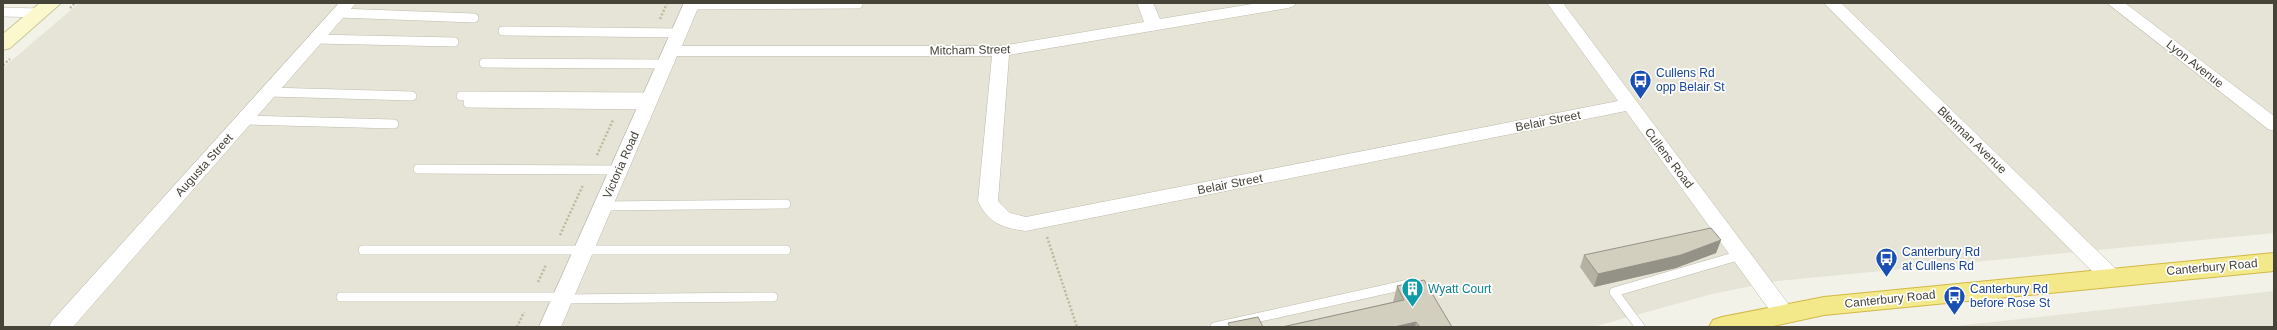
<svg xmlns="http://www.w3.org/2000/svg" width="2277" height="330" font-family="Arial,sans-serif">
	<style>
		.residential { fill: #e6e4d7 }
		.lines { fill: none; stroke-linecap: round; stroke-linejoin: round }
		.service-casing { stroke: #bdbbac; stroke-width: 10 }
		.minor-casing { stroke: #bdbbac; stroke-width: 1 }
		.secondary-casing { stroke: #cbc89a; stroke-width: 2 }
		.trunk-casing { stroke: #d0b946; stroke-width: 2 }
		.path { stroke: #beb99e; stroke-width: 2.5; stroke-dasharray: 2 2; stroke-linecap: butt }
		.service { stroke: #fff; stroke-width: 9 }
		.minor { fill: #fff; fill-rule: evenodd }
		.secondary { fill: #faf8cc; fill-rule: evenodd }
		.trunk { fill: #f3e88a; fill-rule: evenodd }
		.wall { fill: #b5b2a4 }
		.shaded-wall { fill: #949186 }
		.building { fill: #d3cfbf; stroke: #949186 }
		.labels { text-anchor: middle; stroke-width: 3.5; stroke-linejoin: round; paint-order: stroke }
		.street-label { font-size: 12px; fill: #464338; stroke: #fff }
		.transit-label { font-size: 12px; fill: #164399; stroke: #fff; text-anchor: start }
		.culture-label { font-size: 12px; fill: #0d838f; stroke: #fff; text-anchor: start }
	</style>
	<rect width="100%" height="100%" fill="#f3f2e9"/>
	<g class="residential">
		<polygon points="79,3 2274,3 2274,233 1777,281 1712,294 1593,327 3,327 3,68"/>
		<polygon points="2274,291 2274,327 1947,327"/>
	</g>
	<g class="lines">
		<defs>
			<g id="service">
				<polyline points="692,5 858,4"/>
				<polyline points="3,12 40,13"/>
				<polyline points="339,13 474,18"/>
				<polyline points="503,31 679,33"/>
				<polyline points="316,39 454,42"/>
				<polyline points="484,63 666,64"/>
				<polyline points="269,92 412,96"/>
				<polyline points="461,96 651,97"/>
				<polyline points="468,103 648,105"/>
				<polyline points="244,120 394,124"/>
				<polyline points="418,169 619,170"/>
				<polyline points="603,206 786,204"/>
				<polyline points="363,250 786,250"/>
				<polyline points="341,297 563,297"/>
				<polyline points="562,299 773,297"/>
				<polyline points="1215,327 1409,284"/>
				<polyline points="1640,327 1614,292 1741,255"/>
			</g>
			<g id="minor">
				<polygon points="339,3 356,3 73,327 49,327 52,321"/>
				<path d="M 684,3 L 700,3 L 682,46 L 1001,46 L 1144,22 L 1137,3 L 1153,3 L 1160,19 L 1258,3 L 1296,3 L 1294,6 L 1288,8 L 1009,55 L 998,201 L 1010,213 L 1026,217 L 1618,101 L 1547,3 L 1563,3 L 1795,313 L 1792,319 L 1784,321 L 1776,319 L 1626,111 L 1026,231 C 1003,228 988,223 978,201 L 992,56 L 677,56 L 561,327 L 539,327 Z"/>
				<polygon points="1824,3 1841,3 2118,271 2121,277 2118,283 2111,285 2104,283"/>
				<polygon points="2107,3 2125,3 2274,116 2274,131 2268,129"/>
			</g>
			<polygon id="secondary" points="40,3 61,3 10,48 3,50 3,34"/>
			<polygon id="trunk" points="2274,253 2274,271 1824,315 1769,327 1709,327 1713,320 1722,317 1824,297"/>
		</defs>
		<use href="#service" class="service-casing"/>
		<use href="#minor" class="minor-casing"/>
		<use href="#secondary" class="secondary-casing"/>
		<use href="#trunk" class="trunk-casing"/>
		<g class="path">
			<polyline points="70,8 75,3"/>
			<polyline points="660,19 667,3"/>
			<polyline points="3,65 10,59"/>
			<polyline points="597,155 613,120"/>
			<polyline points="560,235 583,185"/>
			<polyline points="1047,237 1077,327"/>
			<polyline points="538,282 546,265"/>
			<polyline points="517,327 524,312"/>
		</g>
		<use href="#service" class="service"/>
		<use href="#minor" class="minor"/>
		<use href="#secondary" class="secondary"/>
		<use href="#trunk" class="trunk"/>
	</g>
	<g class="wall">
		<polygon points="1721,240 1716,253 1676,268 1594,287 1580,267 1584,255"/>
		<polygon points="1397,286 1452,327 1282,327 1393,302"/>
	</g>
	<g class="shaded-wall">
		<polygon points="1721,240 1716,253 1676,268 1594,287 1598,274"/>
		<polygon points="1416,322 1415,327 1394,327"/>
	</g>
	<g class="building">
		<polygon points="1711,228 1721,240 1681,255 1598,274 1584,255"/>
		<polygon points="1424,280 1452,327 1420,327 1416,322 1394,327 1282,327 1404,300 1397,286"/>
		<polygon points="1258,317 1263,327 1230,327 1228,323"/>
	</g>
	<defs>
		<symbol id="bus-pin" viewBox="-11 -11 22 30"><path d="M0 17L-7.5 6A9.5 9.5 0 1 1 7.5 6Z" fill="#1a4fb4" stroke="#fff"/><path d="M-5-6H5V4H4V6H2V4H-2V6H-4V4H-5ZM-3.5-4V0h7V-4ZM-3.5 1.2v1.5H-2V1.2ZM2 1.2v1.5H3.5V1.2Z" fill="#fff"/></symbol>
		<symbol id="building-pin" viewBox="-11 -11 22 30"><path d="M0 17L-7.5 6A9.5 9.5 0 1 1 7.5 6Z" fill="#0f9aa8" stroke="#fff"/><path d="M-4-6H4V6H1V3H-1V6H-4ZM-2.5-4.3h1.7v1.8h-1.7ZM.8-4.3h1.7v1.8H.8ZM-2.5-1h1.7V.8h-1.7ZM.8-1h1.7V.8H.8Z" fill="#fff"/></symbol>
	</defs>
	<g fill-rule="evenodd">
		<use href="#bus-pin" x="1628" y="68" width="25" height="34"/>
		<use href="#bus-pin" x="1874" y="246" width="25" height="34"/>
		<use href="#building-pin" x="1400" y="276" width="25" height="34"/>
		<use href="#bus-pin" x="1942" y="284" width="25" height="34"/>
	</g>
	<g class="labels">
		<g class="street-label">
			<text transform="translate(970 50) rotate(-1)" y="4">Mitcham Street</text>
			<text transform="translate(2195 64) rotate(38)" y="4">Lyon Avenue</text>
			<text transform="translate(1548 121) rotate(-11)" y="4">Belair Street</text>
			<text transform="translate(1972 140) rotate(44)" y="4">Blenman Avenue</text>
			<text transform="translate(1669 158) rotate(53)" y="4">Cullens Road</text>
			<text transform="translate(204 165) rotate(-48)" y="4">Augusta Street</text>
			<text transform="translate(621 165) rotate(-66)" y="4">Victoria Road</text>
			<text transform="translate(1230 184) rotate(-11)" y="4">Belair Street</text>
			<text transform="translate(2212 267) rotate(-5)" y="4">Canterbury Road</text>
			<text transform="translate(1890 299) rotate(-6)" y="4">Canterbury Road</text>
		</g>
		<g class="transit-label">
			<text x="1656" y="77">Cullens Rd<tspan x="1656" dy="14">opp Belair St</tspan></text>
			<text x="1902" y="256">Canterbury Rd<tspan x="1902" dy="14">at Cullens Rd</tspan></text>
			<text x="1970" y="293">Canterbury Rd<tspan x="1970" dy="14">before Rose St</tspan></text>
		</g>
		<g class="culture-label">
			<text x="1428" y="293">Wyatt Court</text>
		</g>
	</g>
	<rect width="2277" height="330" fill="none" stroke="#464338" stroke-width="8"/>
</svg>
